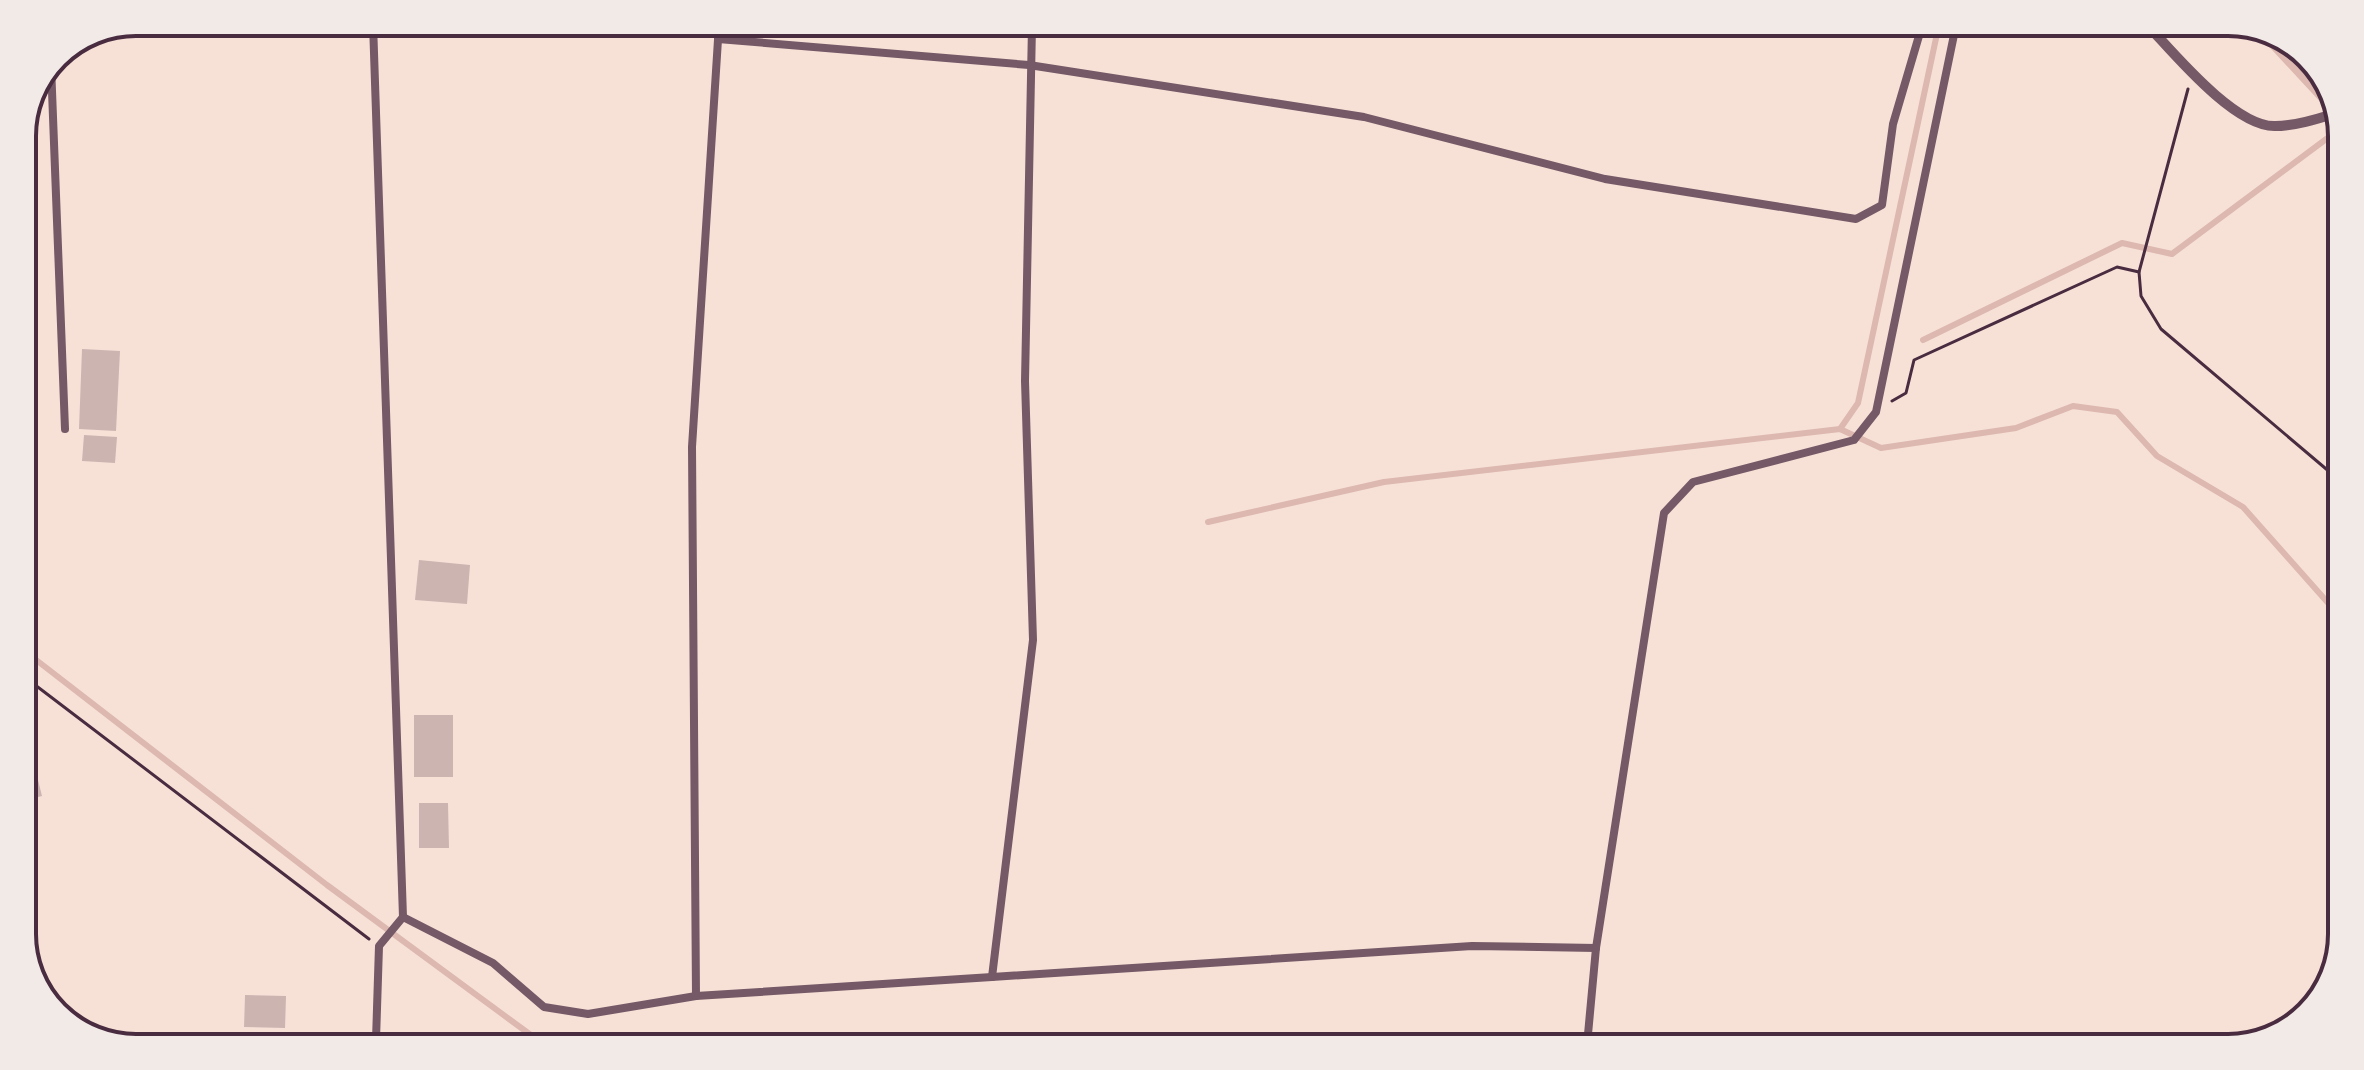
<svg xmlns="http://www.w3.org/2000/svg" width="2364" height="1070" font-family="Merriweather,serif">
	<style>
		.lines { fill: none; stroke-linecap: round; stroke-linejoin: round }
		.stream { stroke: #dcb8b0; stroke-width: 6 }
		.canal { stroke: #dcb8b0; stroke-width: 20 }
		.building { fill: #ccb4b1 }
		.path { stroke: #4a2c40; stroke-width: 3 }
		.minor { stroke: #755966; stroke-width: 8 }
		.tertiary { stroke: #755966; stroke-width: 10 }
		.rim { fill: none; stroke: #4a2c40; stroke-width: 4 }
	</style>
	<rect width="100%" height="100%" fill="#f7e1d7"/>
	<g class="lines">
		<g class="stream">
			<polyline points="1923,340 2122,243 2172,254 2341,128"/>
			<polyline points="1840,429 1858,403 1938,29"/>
			<polyline points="1208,522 1384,482 1840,429 1881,448 2016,428 2073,406 2117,412 2157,456 2243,507 2337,613"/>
			<polyline points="22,649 327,885 539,1041"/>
		</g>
		<polyline class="canal" points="2268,31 2332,100"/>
	</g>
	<g class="building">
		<rect x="391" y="23" width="32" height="6"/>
		<polygon points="82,349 120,351 116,431 79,429"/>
		<polygon points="84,435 117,437 115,463 82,461"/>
		<polygon points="419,560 470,565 467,604 415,600"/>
		<rect x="414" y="715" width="39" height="62"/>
		<polygon points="34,764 42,796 22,801 22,767"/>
		<polygon points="419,803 448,803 449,848 419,848"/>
		<polygon points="245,995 286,996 285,1028 244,1027"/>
	</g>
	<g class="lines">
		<g class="path">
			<polyline points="2188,89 2139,272 2141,296 2161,329 2338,479"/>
			<polyline points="1892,401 1906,393 1914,360 2117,267 2139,272"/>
			<polyline points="22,675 369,939"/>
		</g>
		<g class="minor">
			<polyline points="373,23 403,917 379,946 376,1040"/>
			<polyline points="718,39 1029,65 1364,117 1605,179 1856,219 1882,205 1893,124 1921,29"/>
			<polyline points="51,65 65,429"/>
			<polyline points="403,917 493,963 544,1007 588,1014 696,996 992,977 1472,946 1596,948"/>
			<polyline points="992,977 1033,640 1025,381 1032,26"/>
			<polyline points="696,996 692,447 719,24"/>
			<polyline points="145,1039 186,1040"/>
			<polyline points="1587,1045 1596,948 1664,513 1693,482 1854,440 1876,412 1955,30"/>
		</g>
		<path class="tertiary" d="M 2152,30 C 2177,57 2236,127 2275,126 C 2295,126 2317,119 2336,113"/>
	</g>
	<path d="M0 0H2364V1070H0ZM136 36H2228A100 100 0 0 1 2328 136V934A100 100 0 0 1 2228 1034H136A100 100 0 0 1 36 934V136A100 100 0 0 1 136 36Z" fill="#f1eae7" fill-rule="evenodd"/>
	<path class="rim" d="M136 36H2228A100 100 0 0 1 2328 136V934A100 100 0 0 1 2228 1034H136A100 100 0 0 1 36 934V136A100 100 0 0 1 136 36Z"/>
</svg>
